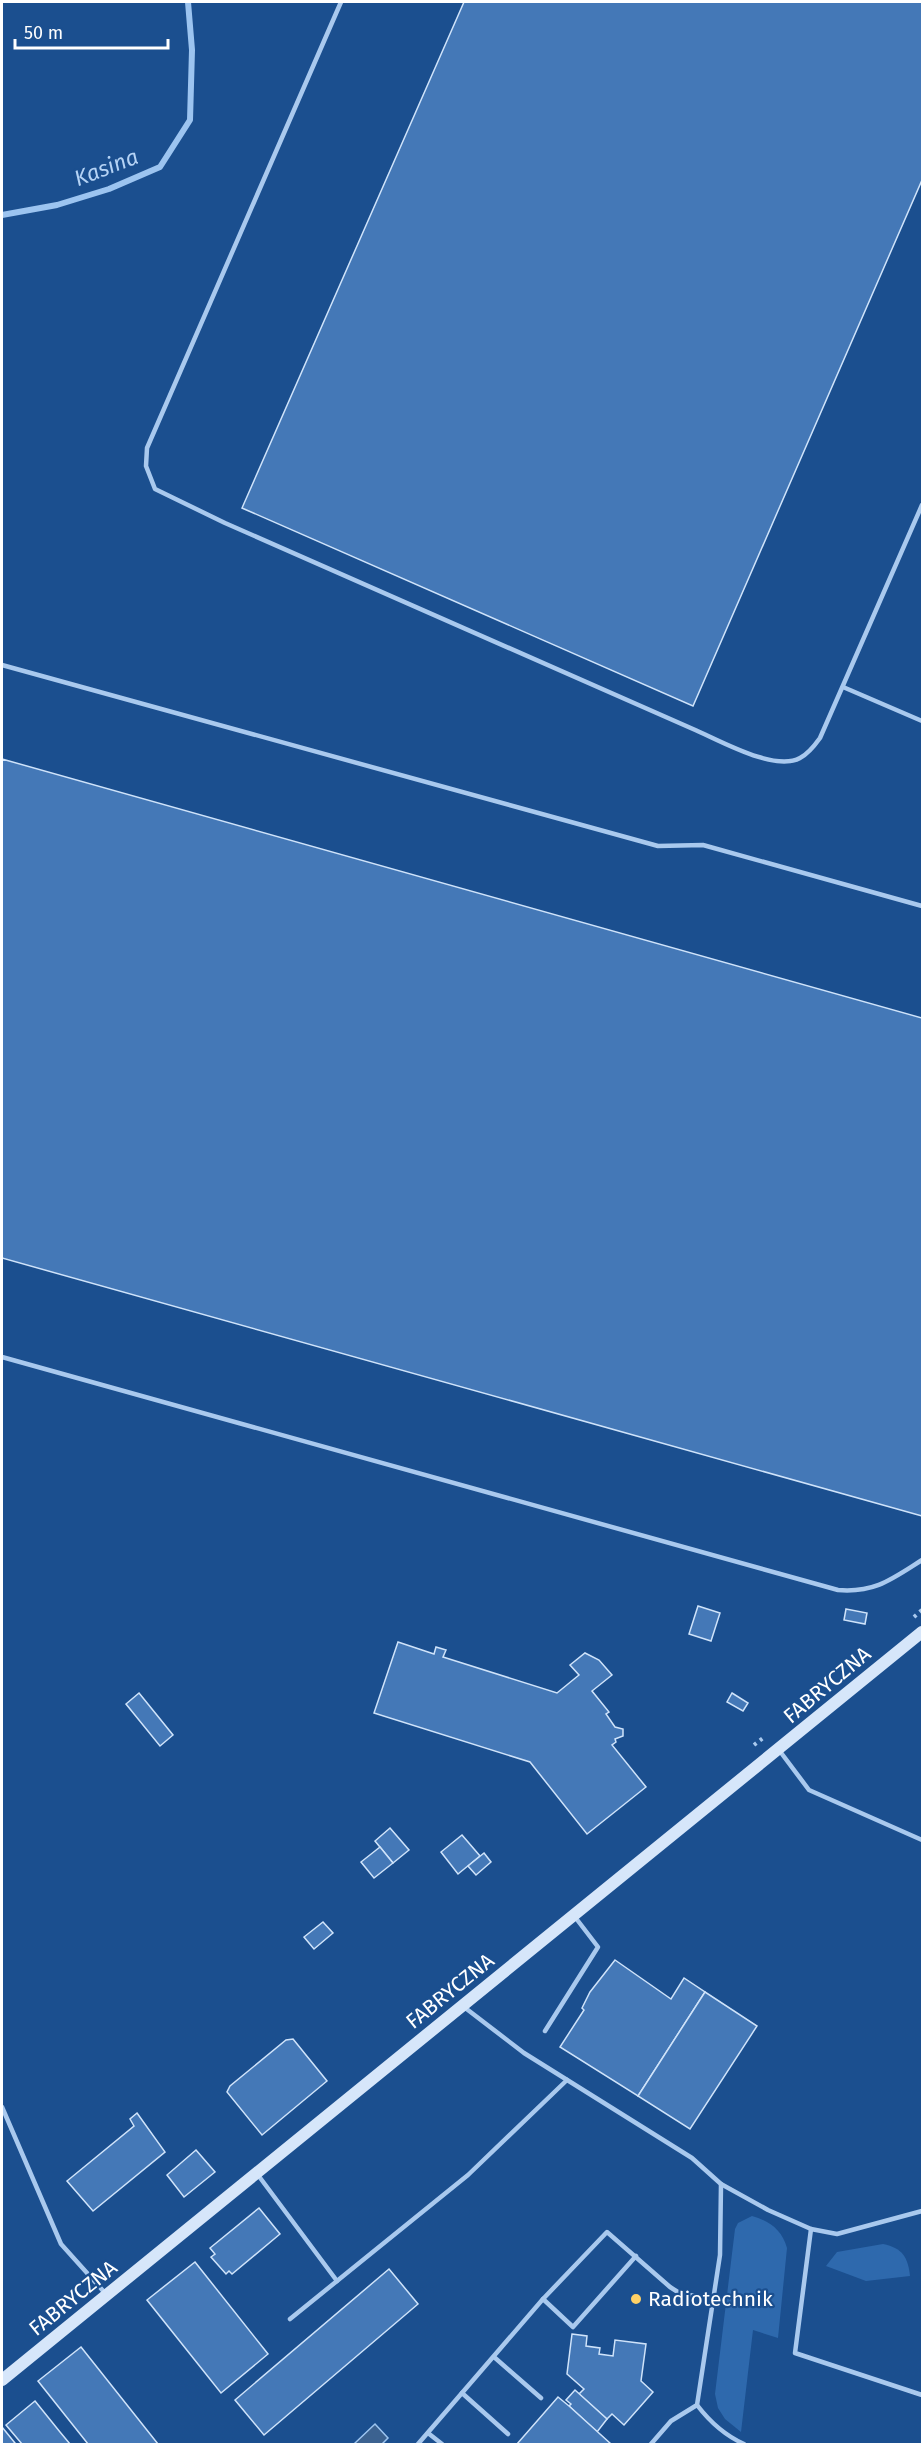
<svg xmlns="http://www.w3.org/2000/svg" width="924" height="2446" font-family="'Fira Sans',sans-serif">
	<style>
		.green { fill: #2e69ad }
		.water { fill: #3c6290; stroke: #9cc4f0; stroke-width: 1.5 }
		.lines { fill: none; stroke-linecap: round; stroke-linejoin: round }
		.stream { stroke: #9cc4f0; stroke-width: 6 }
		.building { fill: #4478b7; stroke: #cfe3fa; stroke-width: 1.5 }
		.path { stroke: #a9c9ee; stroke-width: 4; stroke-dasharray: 3 4.5; stroke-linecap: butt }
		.service { stroke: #a9c9ee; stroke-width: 4.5 }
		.secondary { stroke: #d6e6fa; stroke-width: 12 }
		.poi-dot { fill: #ffd166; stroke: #1b4f8f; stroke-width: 2 }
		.labels { text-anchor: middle; stroke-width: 4.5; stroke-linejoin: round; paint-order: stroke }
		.street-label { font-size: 21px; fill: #fff; stroke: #1b4f8f }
		.poi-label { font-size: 21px; fill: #fff; stroke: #1b4f8f; text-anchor: start }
		.water-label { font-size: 22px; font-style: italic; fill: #b5d3f5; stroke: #1b4f8f }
	</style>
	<rect width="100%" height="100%" fill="#1b4f8f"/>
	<g class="green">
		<path d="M 752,2216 C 770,2221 782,2230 787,2248 L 778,2338 L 753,2330 L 741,2432 L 725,2419 L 718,2408 L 715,2394 L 735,2229 L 738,2223 Z"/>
		<path d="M 883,2244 C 903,2248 908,2258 910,2276 L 866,2281 L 826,2266 L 837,2252 Z"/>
	</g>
	<polygon class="water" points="375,2424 388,2438 382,2444 354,2444"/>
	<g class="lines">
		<polyline class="stream" points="2,215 57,205 109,189 160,167 190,120 192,50 188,2"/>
	</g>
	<g class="building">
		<polygon points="464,2 922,2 922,180 693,706 242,508"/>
		<polygon points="2,759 922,1018 922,1516 2,1258"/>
		<polygon points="698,1606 720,1613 711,1641 689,1634"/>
		<polygon points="846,1609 867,1613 865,1624 844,1620"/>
		<polygon points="398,1642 434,1654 436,1647 446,1650 443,1657 557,1693 579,1675 570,1665 585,1653 599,1660 612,1675 592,1691 609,1712 606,1714 615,1727 623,1729 623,1736 615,1739 616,1742 612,1745 646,1787 587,1834 530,1762 374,1713"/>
		<polygon points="139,1693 173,1735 160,1746 126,1704"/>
		<polygon points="732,1693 748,1703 743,1711 727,1702"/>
		<polygon points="390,1828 409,1850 393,1863 375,1841"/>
		<polygon points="462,1835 480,1856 458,1874 441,1852"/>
		<polygon points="380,1847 393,1863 374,1878 361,1862"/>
		<polygon points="484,1853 491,1862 476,1875 468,1866"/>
		<polygon points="323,1922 333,1933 314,1949 304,1937"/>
		<polygon points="615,1960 671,1999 684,1978 705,1992 638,2096 560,2047 584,2010 582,2008 590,1992"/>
		<polygon points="705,1992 757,2026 690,2129 638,2096"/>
		<polygon points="293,2039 327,2081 262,2135 227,2092 230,2086 286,2040"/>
		<polygon points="137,2113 165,2152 93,2211 67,2181 134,2126 130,2119"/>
		<polygon points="196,2150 215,2172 184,2197 167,2175"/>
		<polygon points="259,2208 280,2234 232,2274 229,2271 226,2274 211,2257 215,2254 210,2248"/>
		<polygon points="195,2262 268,2354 221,2393 147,2300"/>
		<polygon points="389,2269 418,2304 264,2435 235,2400"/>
		<polygon points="572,2334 587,2336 586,2346 600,2348 599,2354 613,2356 615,2340 646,2344 641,2381 653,2392 624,2425 612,2414 607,2419 579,2394 584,2389 567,2374"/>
		<polygon points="81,2347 158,2444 88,2444 38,2381"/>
		<polygon points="575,2390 607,2419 597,2432 569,2406 571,2404 566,2400"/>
		<polygon points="558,2397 569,2406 611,2444 517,2444"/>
		<polygon points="35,2401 60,2432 70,2444 22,2444 6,2425"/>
		<polygon points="2,2427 15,2443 13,2444 2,2444"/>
	</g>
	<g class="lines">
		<g class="path">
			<polyline points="914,1617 922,1610"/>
			<polyline points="754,1745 763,1738"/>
		</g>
		<g class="service">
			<path d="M 341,2 L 147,448 L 146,466 L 155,489 L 225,523 L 693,729 C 719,740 774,772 800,758 C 808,754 815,745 820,738 L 922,505"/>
			<polyline points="2,665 658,846 703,845 922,906"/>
			<polyline points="843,687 922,721"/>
			<path d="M 2,1357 L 838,1590 C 875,1593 892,1579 922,1560"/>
			<polyline points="779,1750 809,1790 922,1840"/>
			<polyline points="464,2007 524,2053 692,2158 721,2184 768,2210 811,2229 837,2234 922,2211"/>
			<polyline points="545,2031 598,1947 575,1917"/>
			<polyline points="2,2107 61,2244 105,2293"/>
			<polyline points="258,2175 337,2281"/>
			<polyline points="811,2229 795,2353 922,2395"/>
			<polyline points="543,2299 573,2327 636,2256"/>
			<polyline points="290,2319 468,2175 567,2080"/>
			<polyline points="494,2357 541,2398"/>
			<polyline points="462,2393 508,2434"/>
			<path d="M 697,2405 C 710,2422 724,2435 744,2444"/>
			<polyline points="428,2433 442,2444"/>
			<polyline points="418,2444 543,2299 607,2232 670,2287 681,2294 712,2298"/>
			<polyline points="651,2444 671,2421 697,2405 720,2255 721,2184"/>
		</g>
		<polyline class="secondary" points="2,2380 922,1632"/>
	</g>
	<circle class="poi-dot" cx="636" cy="2299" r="6"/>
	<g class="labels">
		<g class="street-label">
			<text transform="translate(827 1685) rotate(-40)" y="7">FABRYCZNA</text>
			<text transform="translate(450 1991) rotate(-39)" y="7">FABRYCZNA</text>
			<text transform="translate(73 2298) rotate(-39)" y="7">FABRYCZNA</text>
		</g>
		<g class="poi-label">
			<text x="648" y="2306">Radiotechnik</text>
		</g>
		<g class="water-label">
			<text transform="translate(106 167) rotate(-21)" y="8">Kasina</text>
		</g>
	</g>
	<rect width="924" height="2446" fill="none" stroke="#ffffff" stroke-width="6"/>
	<path d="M15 39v9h153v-9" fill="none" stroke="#ffffff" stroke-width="3"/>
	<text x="24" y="39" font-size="18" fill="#ffffff" stroke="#1b4f8f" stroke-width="4.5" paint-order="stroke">50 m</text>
</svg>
